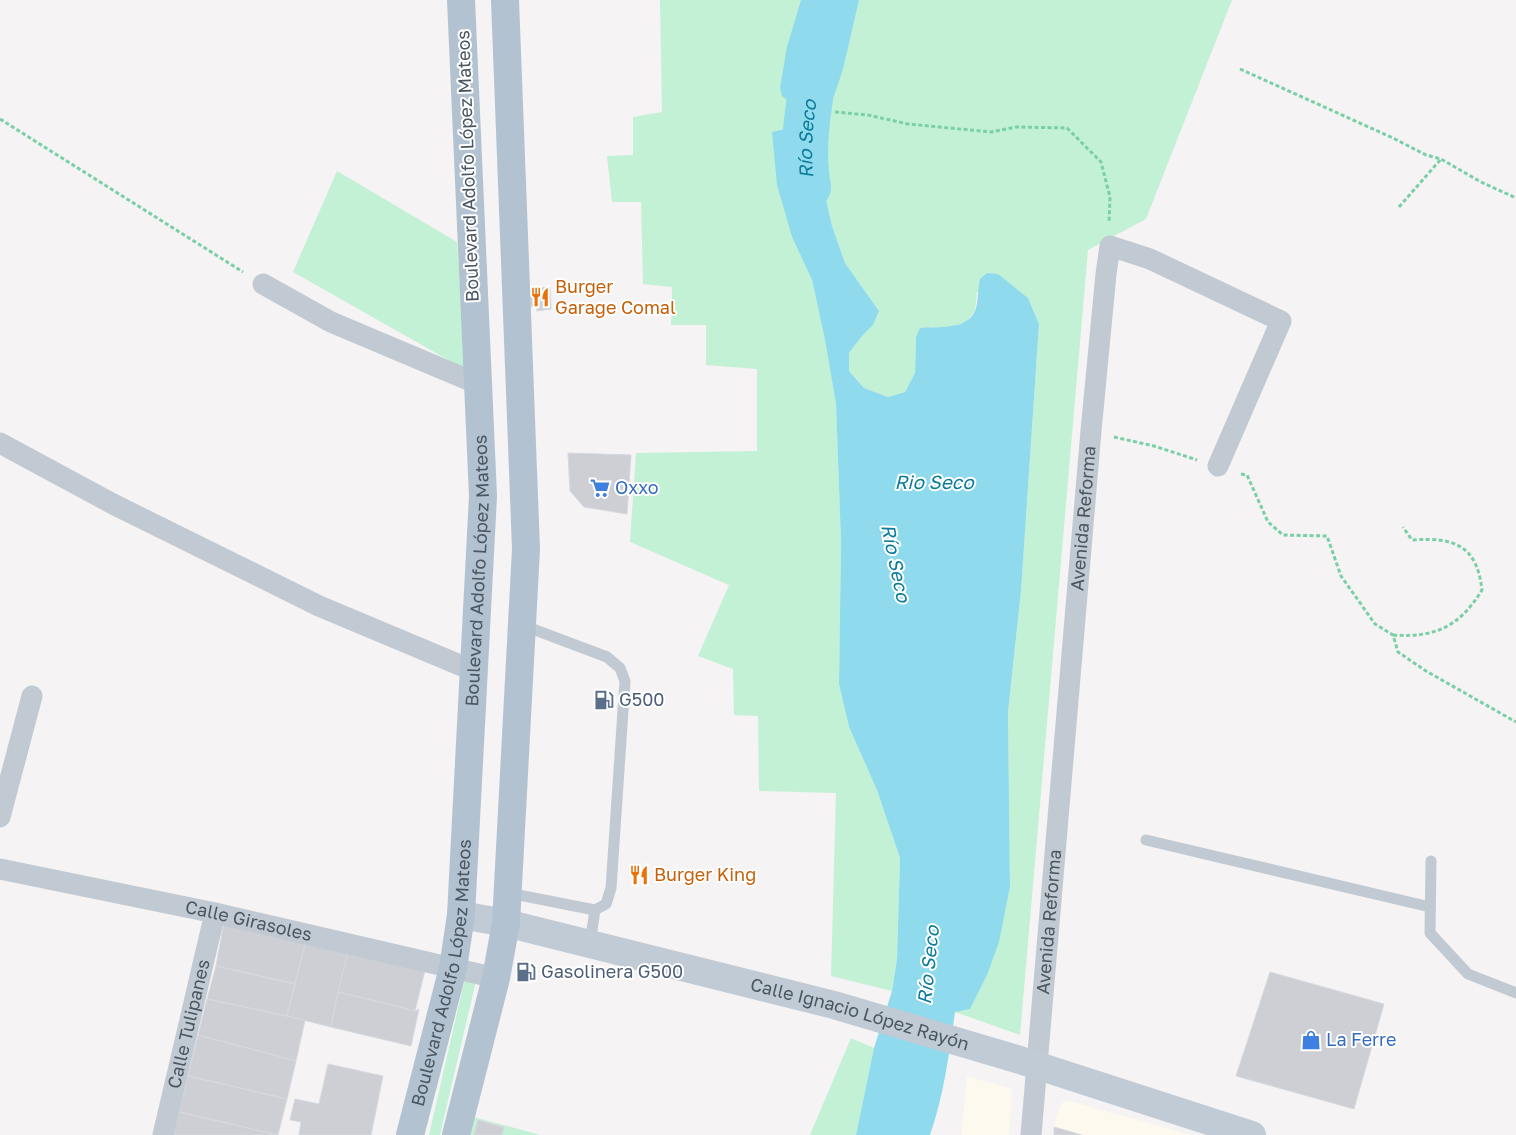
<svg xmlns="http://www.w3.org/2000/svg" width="1516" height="1135" font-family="'Golos Text',sans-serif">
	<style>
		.commercial { fill: #fdf9ef }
		.green { fill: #c3f1d5 }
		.water { fill: #90daee }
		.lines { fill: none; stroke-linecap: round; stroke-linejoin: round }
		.river { stroke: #90daee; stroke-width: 46 }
		.building { fill: #cdcfd5; stroke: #d7d9de }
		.path { stroke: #7ad0a6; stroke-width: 3; stroke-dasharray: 4 2.5; stroke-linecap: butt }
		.lane { stroke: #c1cad2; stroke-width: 11 }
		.street { stroke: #c1cad2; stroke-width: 21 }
		.secondary { stroke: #c1cbd6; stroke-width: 28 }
		.primary { stroke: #b3c2d1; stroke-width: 28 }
		.labels { text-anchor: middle; stroke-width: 4; stroke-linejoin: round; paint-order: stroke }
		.street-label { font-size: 18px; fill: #4a5661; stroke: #fff }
		.food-label { font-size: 18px; fill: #c56008; stroke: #fff; text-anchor: start }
		.shop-label { font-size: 18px; fill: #366cbe; stroke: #fff; text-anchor: start }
		.service-label { font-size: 18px; fill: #4e5e75; stroke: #fff; text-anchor: start }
		.water-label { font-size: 19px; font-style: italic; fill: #0c7c9b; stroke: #fff }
	</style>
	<rect width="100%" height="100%" fill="#f5f3f3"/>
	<g class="commercial">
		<polygon points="967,1076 1012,1089 1009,1135 961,1135"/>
		<polygon points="1066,1100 1188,1134 1188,1135 1082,1135 1054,1127 1061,1103"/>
	</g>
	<g class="green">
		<polygon points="660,0 1232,0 1146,219 1088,250 1020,1035 955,1012 1010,886 1008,712 1021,591 1039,324 1028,298 977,292 975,311 966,322 951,327 931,327 916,337 915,373 905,392 888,397 864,388 849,371 849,353 862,336 873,325 879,311 845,263 832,226 821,177 829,118 772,132 792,237 812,280 825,340 836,404 841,542 839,684 849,727 877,790 900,858 897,959 892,991 831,976 836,793 759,791 758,716 734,715 733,669 698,656 729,585 630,542 636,453 757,451 757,369 706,365 706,325 671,325 672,287 643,284 641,202 612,202 607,156 633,155 633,117 662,112"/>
		<polygon points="337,171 457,242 466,370 293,272"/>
		<polygon points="468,965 479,968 440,1135 429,1135"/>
		<polygon points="851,1038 874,1048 856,1135 810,1135"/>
		<polygon points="473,1117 541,1135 468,1135"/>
	</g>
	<g class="water">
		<polygon points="801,0 859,0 843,69 834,96 827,100 794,102 787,100 782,96 780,88 787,47"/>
		<path d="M 829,118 L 821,177 L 832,226 L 845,263 L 879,311 L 873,325 L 862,336 L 849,353 L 849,371 L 864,388 L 888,397 L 905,392 L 915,373 L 916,337 L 920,328 C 937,326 966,331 975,311 C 978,306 978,287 980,279 L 987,273 L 998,274 L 1028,298 L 1039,324 L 1021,591 L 1008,712 L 1010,886 L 999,942 L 987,975 L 970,1009 L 955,1012 C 949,1054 944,1095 930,1135 L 856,1135 L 874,1048 L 892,991 L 897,959 L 900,858 L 877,790 L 849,727 L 839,684 L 841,542 L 836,404 L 825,340 L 812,280 L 792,237 L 777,185 L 772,132 Z"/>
	</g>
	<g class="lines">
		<path class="river" id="s1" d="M 808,187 C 801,149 808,110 814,72 C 817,47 820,23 829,0"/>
	</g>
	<g class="building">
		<polygon points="550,287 551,309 537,311 537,306 530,307 529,289"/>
		<polygon points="568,453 631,455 627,514 584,507 570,491"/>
		<polygon points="224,922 306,941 295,984 216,966"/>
		<polygon points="306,941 348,951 331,1027 287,1016"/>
		<polygon points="348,951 425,970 415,1011 338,992"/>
		<polygon points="216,966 295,984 287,1016 207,999"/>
		<polygon points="1270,972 1384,1004 1354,1109 1236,1076"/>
		<polygon points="338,992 415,1011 419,1009 411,1046 331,1027"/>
		<polygon points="207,999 305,1020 296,1061 198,1035"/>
		<polygon points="198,1035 296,1061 287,1099 188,1076"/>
		<polygon points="328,1064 383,1076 371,1135 299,1135 301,1122 290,1120 295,1099 319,1104"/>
		<polygon points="188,1076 287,1099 278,1135 179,1112"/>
		<polygon points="179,1112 278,1135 173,1135"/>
		<polygon points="478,1120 504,1127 502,1135 474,1135"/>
		<polygon points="1054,1127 1082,1135 1054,1135"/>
	</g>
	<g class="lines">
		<g class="path">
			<polyline points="1240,69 1393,138 1426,155 1441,159 1481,182 1516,198"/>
			<polyline points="835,112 868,115 908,124 991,132 1016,127 1067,128 1101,162 1110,197 1109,223"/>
			<polyline points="0,119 243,272"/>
			<polyline points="1399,207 1441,159"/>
			<polyline points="1114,437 1154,446 1197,460"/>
			<polyline points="1241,474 1247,475 1268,522 1283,535 1327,536 1341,576 1375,624 1393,635 1398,652 1426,671 1516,722"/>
			<path d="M 1393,635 C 1436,638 1460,626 1482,590 C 1477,545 1454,537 1412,540 L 1403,527"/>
		</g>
		<g class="lane">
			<polyline points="1146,840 1430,907"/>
			<polyline points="1431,861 1430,933 1468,974 1516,993"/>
			<polyline points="508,893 595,910 606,904 611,888 625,681 620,668 607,657 522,625"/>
			<polyline points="590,944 595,910"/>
		</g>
		<g class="street">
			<polyline points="263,284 331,322 478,384"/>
			<polyline points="0,443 113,504 319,606 474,671"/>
			<polyline points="0,817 32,696"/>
			<path id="s2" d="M 0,869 L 215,913 L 496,978"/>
			<path id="s3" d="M 163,1135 L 215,913"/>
			<path id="s4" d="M 1031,1135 L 1091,431 L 1106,274 L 1110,246 L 1150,259 L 1281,321 L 1218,466"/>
		</g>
		<path class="secondary" id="s5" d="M 461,915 L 506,923 L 834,1005 L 1020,1060 L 1252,1135"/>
		<g class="primary">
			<path id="s6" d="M 410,1135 L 453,968 L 461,915 L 483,496 L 461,0"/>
			<polyline points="456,1135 496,978 506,923 526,549 505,0"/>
		</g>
	</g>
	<defs>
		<symbol id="restaurant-bare" viewBox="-9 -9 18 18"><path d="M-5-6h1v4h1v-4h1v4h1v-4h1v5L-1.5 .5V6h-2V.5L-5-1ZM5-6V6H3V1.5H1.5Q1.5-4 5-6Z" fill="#e8710a" stroke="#fff" stroke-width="2.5" paint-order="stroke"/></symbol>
		<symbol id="supermarket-bare" viewBox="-9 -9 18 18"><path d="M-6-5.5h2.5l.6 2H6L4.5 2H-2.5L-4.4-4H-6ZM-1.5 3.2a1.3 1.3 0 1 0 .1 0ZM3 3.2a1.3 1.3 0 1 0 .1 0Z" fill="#3f7fe0" stroke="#fff" stroke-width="2.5" paint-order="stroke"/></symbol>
		<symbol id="fuel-bare" viewBox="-9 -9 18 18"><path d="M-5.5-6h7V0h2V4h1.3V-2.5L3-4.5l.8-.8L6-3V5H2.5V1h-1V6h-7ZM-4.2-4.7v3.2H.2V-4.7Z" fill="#5c6f8a" stroke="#fff" stroke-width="2.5" paint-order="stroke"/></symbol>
		<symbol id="shop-bare" viewBox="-9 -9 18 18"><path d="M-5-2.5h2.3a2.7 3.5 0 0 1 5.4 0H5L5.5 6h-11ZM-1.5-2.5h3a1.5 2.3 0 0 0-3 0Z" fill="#3f7fe0" stroke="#fff" stroke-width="2.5" paint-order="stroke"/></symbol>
	</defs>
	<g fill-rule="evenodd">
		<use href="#restaurant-bare" x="526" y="283" width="28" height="28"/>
		<use href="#supermarket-bare" x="586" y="474" width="28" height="28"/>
		<use href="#fuel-bare" x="590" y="686" width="28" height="28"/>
		<use href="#restaurant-bare" x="625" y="861" width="28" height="28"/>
		<use href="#fuel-bare" x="512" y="958" width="28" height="28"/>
		<use href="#shop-bare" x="1297" y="1026" width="28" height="28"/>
	</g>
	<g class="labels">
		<g class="street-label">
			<text transform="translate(468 166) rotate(-92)" y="6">Boulevard Adolfo López Mateos</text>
			<text dy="6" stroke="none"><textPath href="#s4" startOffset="619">Avenida Reforma</textPath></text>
			<text dy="6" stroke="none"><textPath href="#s6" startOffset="571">Boulevard Adolfo López Mateos</textPath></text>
			<text dy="6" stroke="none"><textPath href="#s2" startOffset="254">Calle Girasoles</textPath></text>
			<text dy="6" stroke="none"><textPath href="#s4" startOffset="214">Avenida Reforma</textPath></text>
			<text dy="6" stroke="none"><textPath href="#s6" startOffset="166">Boulevard Adolfo López Mateos</textPath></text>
			<text dy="6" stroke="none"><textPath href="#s5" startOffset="411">Calle Ignacio López Rayón</textPath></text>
			<text dy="6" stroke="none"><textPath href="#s3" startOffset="114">Calle Tulipanes</textPath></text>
		</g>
		<g class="food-label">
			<text x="555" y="293">Burger<tspan x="555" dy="21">Garage Comal</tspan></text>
			<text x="654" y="881">Burger King</text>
		</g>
		<g class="shop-label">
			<text x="615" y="494">Oxxo</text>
			<text x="1326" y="1046">La Ferre</text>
		</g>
		<g class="service-label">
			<text x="619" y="706">G500</text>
			<text x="541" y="978">Gasolinera G500</text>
		</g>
		<g class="water-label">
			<text dy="7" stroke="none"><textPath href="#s1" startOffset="48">Río Seco</textPath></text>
			<text x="934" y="489">Rio Seco</text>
			<text transform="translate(896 563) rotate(78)" y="7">Río Seco</text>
			<text transform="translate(928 965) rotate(-84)" y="7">Río Seco</text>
		</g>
	</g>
</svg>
